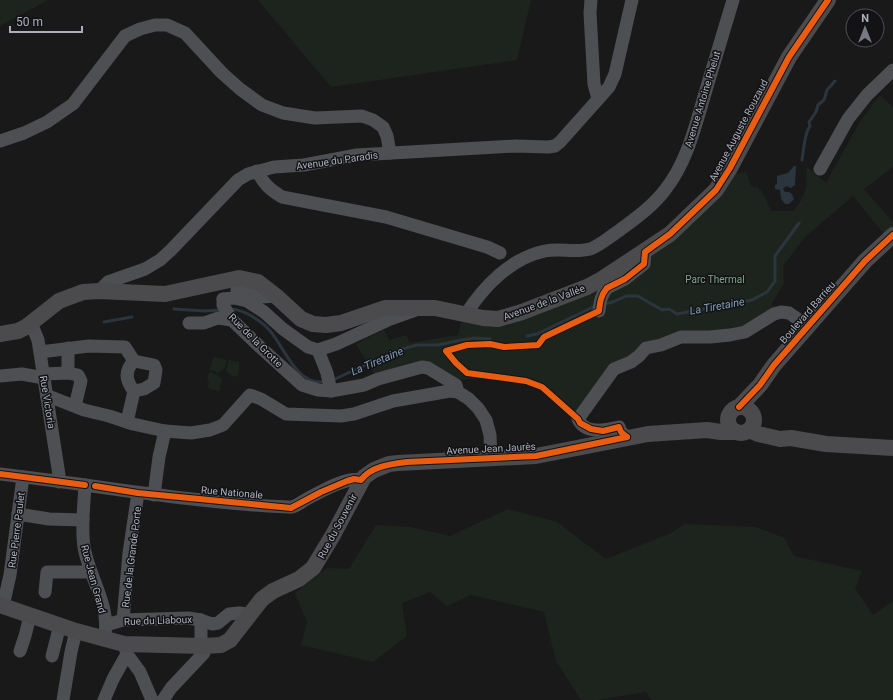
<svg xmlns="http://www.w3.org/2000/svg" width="893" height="700" font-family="Roboto,sans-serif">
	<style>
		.green { fill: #1d241e }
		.water { fill: #2b353d }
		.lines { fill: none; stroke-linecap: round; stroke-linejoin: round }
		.stream { stroke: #2b353d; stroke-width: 3 }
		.minor { stroke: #4d4f53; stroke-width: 13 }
		.major { stroke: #4b4b4e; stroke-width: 16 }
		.cycleway-casing { stroke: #131316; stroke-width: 8 }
		.cycleway { stroke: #e95d12; stroke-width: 6 }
		.labels { text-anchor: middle; stroke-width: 3; stroke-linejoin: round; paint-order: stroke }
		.street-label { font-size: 10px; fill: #aaafbb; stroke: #131316 }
		.park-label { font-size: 10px; fill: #80a782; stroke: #131316 }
		.water-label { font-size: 11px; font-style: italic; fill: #7f9eb8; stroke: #131316 }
	</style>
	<rect width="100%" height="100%" fill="#19191a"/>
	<g class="green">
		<polygon points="0,0 48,0 0,26"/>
		<polygon points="258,0 531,0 517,60 331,87"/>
		<path d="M 880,95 L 893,107 L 893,167 L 864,189 L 893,222 L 893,235 L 888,239 L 853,196 L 805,237 L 783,266 L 784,283 L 771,305 L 812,322 L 778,315 L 743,336 L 682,342 L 649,352 L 615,372 L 574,421 L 543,392 L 526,384 L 495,378 L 456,380 L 433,367 L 375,375 L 356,344 L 384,330 L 389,340 L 406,335 L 410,343 L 458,335 L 461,322 L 486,326 L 508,325 L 599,288 L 732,174 L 746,172 L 751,186 L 755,188 L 756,186 L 761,190 L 771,211 L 793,211 C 802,201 806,193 807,180 L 806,178 L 807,167 L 826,183 L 859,123 Z"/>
		<polygon points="214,357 227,360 224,369 221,370 219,373 209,370"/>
		<polygon points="229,360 239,362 239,371 237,377 230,375 226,370"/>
		<polygon points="209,372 218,375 220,378 222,380 219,391 208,388 209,381 207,380"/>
		<polygon points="508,509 557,522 606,559 669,534 685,524 756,527 784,538 794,556 862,571 855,589 873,615 893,601 893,700 652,700 646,692 597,700 581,700 556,661 544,612 471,595 447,606 430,592 402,603 407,636 373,662 301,645 307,622 295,593 327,568 349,569 376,525 411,527 450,536"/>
	</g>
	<polygon class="water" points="794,166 796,166 795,185 791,188 786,186 783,189 785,192 789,192 792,194 794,199 789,204 785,204 781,199 780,190 775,189 775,185 777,184 777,176 788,173"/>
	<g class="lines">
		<g class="stream">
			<path d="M 802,160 C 804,149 804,134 810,126 L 809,122 L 816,112 L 818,105 L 824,100 L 827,90 L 835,81"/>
			<polyline points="604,304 613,302 626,296 638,296 662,310 669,309 677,314 752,300 767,292 775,281 775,256 799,223"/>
			<polyline points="174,309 205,311 222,310"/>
			<path d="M 229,309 C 243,308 263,322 271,332 C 284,348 297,384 322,382"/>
			<polyline points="104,322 132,317"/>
			<polyline points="527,336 537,334 591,308 596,306"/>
			<polyline points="335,379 398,350 417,345 438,345 461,340 475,338 490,339"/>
		</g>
		<g class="minor">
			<polyline points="591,0 590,13 594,84 598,99"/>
			<polyline points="0,141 24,133 47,122 73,104 125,36 140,29 155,25 167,25 185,33 222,73 240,89 262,105 283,113 315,118 362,116 373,120 383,127 387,136 390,153"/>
			<polyline points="820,169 848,119 867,95 893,70"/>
			<path d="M 257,171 C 264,184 269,189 282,197 L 386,217 L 487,247 L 500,253"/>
			<polyline points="237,290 244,291 262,297 276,296"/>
			<polyline points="99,291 108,282 145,269 160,260 171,250 238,180 248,174 274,167 304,165 357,155 516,146 548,147 555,146 560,142 609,87 615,74 632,0"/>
			<polyline points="223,299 223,305 232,320 260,347 302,385 318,390 331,391 364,385 378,379 422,367 428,368 456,385 458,392 469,399 478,408 486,420 490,435 491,458"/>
			<polyline points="223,299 234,298 247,301 264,312 283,329 308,347 318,350 336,344 388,320 416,310"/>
			<path d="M 599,311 C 600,302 601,295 607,288 L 625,279 L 644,264 L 645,252"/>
			<path d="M 466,314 C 484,286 511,258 545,251 C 560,248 575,253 590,249 C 599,246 612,235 620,230 C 636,218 653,206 665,190 C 688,161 696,123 706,90 C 715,60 724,30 733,0"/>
			<polyline points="31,323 38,340 59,475 59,482"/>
			<polyline points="189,323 204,323 218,318 232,320"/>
			<polyline points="68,348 68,373"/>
			<polyline points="318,350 327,373 331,391"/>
			<polyline points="40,352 89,346 125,347 134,361 154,365 156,370 154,383 144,389 134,391"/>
			<polyline points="43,374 68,373 78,375 81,381 75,406"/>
			<polyline points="0,376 22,374 44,378"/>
			<polyline points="47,397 51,397 84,410 109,416 133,424 165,431 191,433 210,430 223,425 250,395 261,399 286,414 341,416 354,414 393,401 450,391 458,392"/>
			<path d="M 127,422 L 134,391 C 126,381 124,371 134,361"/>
			<path d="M 627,437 L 621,432 L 619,427 C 606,430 585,435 578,419 L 614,369 L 631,362 L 639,356 L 646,348 L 661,345 L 681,337 L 710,337 L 730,335 L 745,332 L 774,314 L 781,312 L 789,313 L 808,326"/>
			<path d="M 0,474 C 96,485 192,503 289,507 C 294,508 300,503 305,500 C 318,493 346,476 361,480"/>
			<path d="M 85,485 C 84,505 81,527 84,547 C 89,578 112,607 104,639"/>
			<polyline points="154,495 159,457 165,431"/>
			<polyline points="18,514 49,519 83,520"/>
			<polyline points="45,592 47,572 91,572"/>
			<polyline points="3,606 10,575 23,477"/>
			<polyline points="123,620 129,553 138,493"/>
			<polyline points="106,625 123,620 188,618 201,620 212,624 218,623 229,614 239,613 249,614"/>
			<polyline points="124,644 127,654 140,672 152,700"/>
			<polyline points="20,651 25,636 30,616"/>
			<polyline points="52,656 60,625"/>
			<polyline points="63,700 71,652 76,631"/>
			<polyline points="104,700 113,679 127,654"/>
			<polyline points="163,700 171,688 204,653 204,646 201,639 201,620"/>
		</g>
		<g class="major">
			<polyline points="0,334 18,331 26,327 59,301 83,292 99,291 165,294 239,278 258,282 276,296 301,319 313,324 326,325 341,323 385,308 435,308 483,318 498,319 522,312 587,287 602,279 670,234 716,190 730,168 789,57 828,0"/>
			<circle cx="741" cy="420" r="13"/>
			<polyline points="739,407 760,385 774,365 865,261 893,235"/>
			<polyline points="749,430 758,434 780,439 791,438 826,444 893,448"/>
			<polyline points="0,605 76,631 124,644 204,646 221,645 230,640 262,599 273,591 299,579 313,568 333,535 364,477 374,470 389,464 398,463 536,456 648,434 707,430 721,432 736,432"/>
		</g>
		<defs>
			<g id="cycleway">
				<polyline points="739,407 760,385 774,365 865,261 893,235"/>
				<path d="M 627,437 L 621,432 L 619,427 L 603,431 L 591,429 L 580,423 L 578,419 L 542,387 L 526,381 L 467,373 L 456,363 L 446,351 L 467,345 L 490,344 L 504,347 L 538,345 L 544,337 L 599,311 C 600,302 601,295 607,288 L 625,279 L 644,264 L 645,252 L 670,234 L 716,190 L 730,168 L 789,57 L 828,0"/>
				<polyline points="0,474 85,485"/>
				<path d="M 95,486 L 138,493 L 291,508 L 321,492 L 347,481 L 354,479 L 361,480 C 371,466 391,464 407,462 L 536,456 L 627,437"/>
			</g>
		</defs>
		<use href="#cycleway" class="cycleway-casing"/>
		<use href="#cycleway" class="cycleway"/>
	</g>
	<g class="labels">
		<g class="street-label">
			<text transform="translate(702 99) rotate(-73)" y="4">Avenue Antoine Phelut</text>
			<text transform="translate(738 130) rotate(-62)" y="4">Avenue Auguste Rouzaud</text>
			<text transform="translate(337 160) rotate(-8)" y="4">Avenue du Paradis</text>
			<text transform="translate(544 302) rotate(-20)" y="4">Avenue de la Vallée</text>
			<text transform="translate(807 312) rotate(-49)" y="4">Boulevard Barrieu</text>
			<text transform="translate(256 340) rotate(45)" y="4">Rue de la Grotte</text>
			<text transform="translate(48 402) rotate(81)" y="4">Rue Victoria</text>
			<text transform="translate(491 448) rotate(-3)" y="4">Avenue Jean Jaurès</text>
			<text transform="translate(232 492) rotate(5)" y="4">Rue Nationale</text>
			<text transform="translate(337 526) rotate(-62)" y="4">Rue du Souvenir</text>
			<text transform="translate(16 530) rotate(-83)" y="4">Rue Pierre Paulet</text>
			<text transform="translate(131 557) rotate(-83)" y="4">Rue de la Grande Porte</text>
			<text transform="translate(94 579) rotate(75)" y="4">Rue Jean Grand</text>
			<text transform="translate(158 620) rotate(-2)" y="4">Rue du Liaboux</text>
		</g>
		<g class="park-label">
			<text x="715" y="283">Parc Thermal</text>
		</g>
		<g class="water-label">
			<text transform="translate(717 306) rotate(-10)" y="4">La Tiretaine</text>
			<text transform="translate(377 361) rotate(-23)" y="4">La Tiretaine</text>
		</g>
	</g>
	<g transform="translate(865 28)"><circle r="19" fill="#131316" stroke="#4f5158"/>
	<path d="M0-3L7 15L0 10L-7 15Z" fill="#777a83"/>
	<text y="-6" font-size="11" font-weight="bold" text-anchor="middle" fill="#aaafbb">N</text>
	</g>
	<path d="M10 26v6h72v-6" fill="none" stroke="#aaafbb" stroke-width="2"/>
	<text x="16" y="26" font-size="12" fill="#aaafbb" stroke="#131316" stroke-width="3" paint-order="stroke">50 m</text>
</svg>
